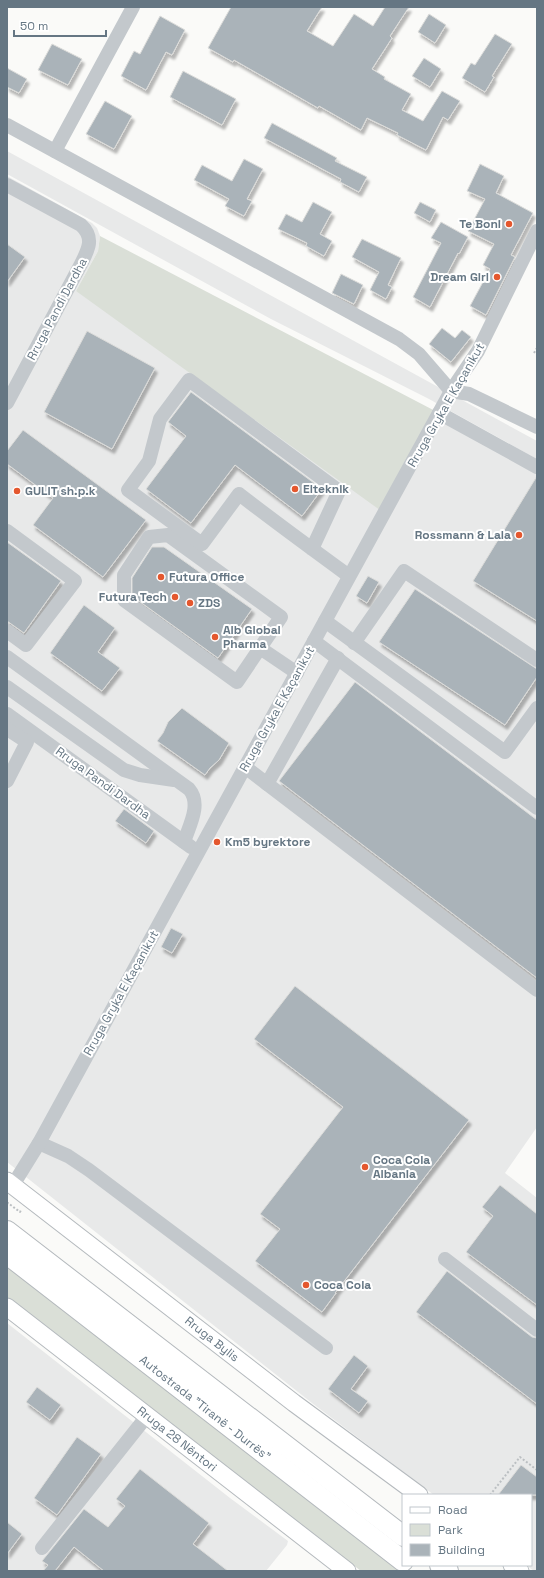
<svg xmlns="http://www.w3.org/2000/svg" width="544" height="1578" font-family="'Space Grotesk',sans-serif">
	<style>
		.built { fill: #e8e9e9 }
		.green { fill: #dadfd7 }
		.building { fill: #aab3b9; stroke: #dcdcda; filter: url(#shadow) }
		.lines { fill: none; stroke-linecap: round; stroke-linejoin: round }
		.major-casing { stroke: #b5babe; stroke-width: 19 }
		.highway-casing { stroke: #b4b9bd; stroke-width: 22 }
		.path { stroke: #bbbfc2; stroke-width: 2; stroke-dasharray: 2 2; stroke-linecap: butt }
		.minor { stroke: #c3c8cc; stroke-width: 14 }
		.major { stroke: #fff; stroke-width: 17 }
		.highway { stroke: #fff; stroke-width: 20 }
		.poi-dot { fill: #e4572e; stroke: #fff; stroke-width: 1.5 }
		.labels { text-anchor: middle; stroke-width: 4; stroke-linejoin: round; paint-order: stroke }
		.poi-label { font-size: 12px; font-weight: bold; fill: #657683; stroke: #fff; text-anchor: start }
		.street-label { font-size: 12px; fill: #657683; stroke: #fff }
	</style>
	<defs>
		<filter id="shadow"><feDropShadow dx="2.5" dy="4.5" stdDeviation="1" flood-color="#0004"/></filter>
	</defs>
	<rect width="100%" height="100%" fill="#fafaf8"/>
	<g class="built">
		<polygon points="7,151 537,441 537,459 429,399 271,319 7,174"/>
		<polygon points="7,176 92,223 97,228 100,236 98,251 76,291 439,413 537,467 537,1127 505,1173 537,1198 537,1571 534,1571 526,1565 531,1565 531,1495 434,1495 312,1403 7,1162"/>
		<polygon points="7,1323 230,1498 288,1541 287,1545 266,1571 7,1571"/>
	</g>
	<g class="green">
		<polygon points="100,236 439,413 384,513 76,291 98,251"/>
		<polygon points="7,1266 403,1571 361,1571 7,1298"/>
	</g>
	<g class="building">
		<polygon points="231,7 322,7 307,31 333,46 354,14 373,26 385,7 409,7 390,36 392,38 372,69 385,77 384,79 411,94 402,110 423,121 442,91 460,101 448,120 443,117 426,150 397,135 398,133 367,118 361,130 319,106 318,108 234,60 233,62 208,48"/>
		<polygon points="429,14 446,25 435,43 418,32"/>
		<polygon points="160,16 185,30 172,55 166,52 146,90 121,76 134,51 140,54"/>
		<polygon points="495,34 512,44 492,76 494,77 485,92 462,78 471,63 475,65"/>
		<polygon points="52,44 82,59 68,85 38,70"/>
		<polygon points="424,58 441,69 430,87 412,76"/>
		<polygon points="7,68 27,79 19,93 7,87"/>
		<polygon points="183,71 236,99 222,125 170,97"/>
		<polygon points="105,101 132,116 114,149 86,134"/>
		<polygon points="272,123 337,158 335,161 367,177 359,192 340,182 341,179 264,138"/>
		<polygon points="244,159 263,169 247,199 252,201 244,216 225,206 229,199 194,180 202,165 232,181"/>
		<polygon points="480,164 504,176 496,193 533,213 511,255 515,257 486,315 470,306 490,269 483,265 494,244 468,231 485,199 467,191"/>
		<polygon points="313,202 332,212 320,234 332,241 324,256 306,246 307,243 278,229 286,214 302,222"/>
		<polygon points="420,202 436,210 430,222 414,213"/>
		<polygon points="441,222 468,237 459,254 458,253 430,307 413,297 441,243 431,238"/>
		<polygon points="362,239 401,258 388,285 392,287 386,299 370,290 379,272 352,257"/>
		<polygon points="7,244 25,257 7,282"/>
		<polygon points="341,274 363,285 354,304 332,293"/>
		<polygon points="442,328 455,338 462,330 471,337 451,362 429,344"/>
		<polygon points="87,331 155,368 112,449 44,412"/>
		<polygon points="191,392 322,489 302,516 235,465 191,523 146,489 186,436 168,422"/>
		<polygon points="23,430 146,520 103,577 33,525 53,498 7,464 7,451"/>
		<polygon points="537,476 537,621 473,581"/>
		<polygon points="7,542 61,581 24,633 7,621"/>
		<polygon points="152,547 164,547 252,609 218,658 132,596 132,578"/>
		<polygon points="368,576 379,582 367,603 356,596"/>
		<polygon points="415,589 537,669 537,677 505,725 379,642"/>
		<polygon points="84,605 115,628 98,652 120,668 102,691 50,653"/>
		<polygon points="355,682 537,820 537,978 279,781"/>
		<polygon points="182,708 229,743 219,760 210,768 205,775 157,741 163,733 168,722"/>
		<polygon points="124,809 154,831 146,843 115,821"/>
		<polygon points="171,928 183,934 172,953 161,947"/>
		<polygon points="295,986 469,1120 335,1293 336,1293 322,1312 255,1261 280,1229 260,1214 343,1107 254,1039"/>
		<polygon points="500,1185 537,1214 537,1305 466,1252 493,1216 482,1207"/>
		<polygon points="447,1271 532,1337 537,1338 537,1404 416,1312"/>
		<polygon points="354,1355 368,1366 351,1389 368,1401 359,1413 328,1389"/>
		<polygon points="37,1387 61,1405 50,1420 26,1402"/>
		<polygon points="77,1437 101,1454 57,1515 34,1498"/>
		<polygon points="521,1465 537,1477 537,1495 498,1495"/>
		<polygon points="140,1469 209,1523 193,1544 228,1571 104,1571 74,1547 55,1571 43,1571 48,1565 42,1561 84,1509 108,1527 125,1506 116,1499"/>
		<polygon points="7,1522 22,1534 7,1554"/>
	</g>
	<g class="lines">
		<defs>
			<g id="major">
				<polyline points="7,1181 294,1403 419,1495"/>
				<polyline points="7,1307 347,1571"/>
				<polyline points="512,1565 520,1571"/>
			</g>
			<g id="highway">
				<polyline points="7,1231 403,1536"/>
				<polyline points="7,1254 403,1561"/>
				<polyline points="440,1565 448,1571"/>
			</g>
		</defs>
		<use href="#major" class="major-casing"/>
		<use href="#highway" class="highway-casing"/>
		<g class="path">
			<polyline points="534,353 537,348"/>
			<polyline points="7,1204 8,1203 20,1212 21,1210"/>
			<polyline points="490,1495 520,1457 537,1470"/>
		</g>
		<g class="minor">
			<polyline points="7,125 399,339 419,354 451,391 469,394 537,427"/>
			<polyline points="55,151 133,7"/>
			<path d="M 7,185 L 81,225 C 95,238 88,250 81,264 L 7,403"/>
			<polyline points="439,413 537,467"/>
			<polyline points="7,531 75,581 26,645 7,631"/>
			<polygon points="168,535 281,617 237,682 124,600 124,575 149,537"/>
			<path d="M 312,549 L 339,491 L 189,380 L 160,419 L 149,461 L 128,490 L 202,544 L 239,494 C 275,522 312,549 349,576"/>
			<polyline points="325,621 505,752 537,708"/>
			<polyline points="314,641 537,808"/>
			<polyline points="354,643 404,571 537,660"/>
			<polyline points="260,648 297,673"/>
			<path d="M 7,657 L 189,789 C 202,804 189,826 184,842"/>
			<polyline points="7,687 124,770 140,775 174,780"/>
			<polyline points="7,714 191,847"/>
			<polyline points="7,729 27,742 7,781"/>
			<polyline points="245,767 537,990"/>
			<polyline points="267,784 338,658"/>
			<polyline points="39,1143 68,1156 89,1170 326,1348"/>
			<polyline points="13,1185 39,1143 451,391 478,351 537,231"/>
			<polyline points="445,1259 537,1330"/>
			<polyline points="42,1548 147,1416"/>
		</g>
		<use href="#major" class="major"/>
		<use href="#highway" class="highway"/>
	</g>
	<g class="poi-dot">
		<circle cx="509" cy="224" r="4"/>
		<circle cx="497" cy="277" r="4"/>
		<circle cx="295" cy="489" r="4"/>
		<circle cx="17" cy="491" r="4"/>
		<circle cx="519" cy="535" r="4"/>
		<circle cx="161" cy="577" r="4"/>
		<circle cx="175" cy="597" r="4"/>
		<circle cx="190" cy="603" r="4"/>
		<circle cx="215" cy="637" r="4"/>
		<circle cx="217" cy="842" r="4"/>
		<circle cx="365" cy="1167" r="4"/>
		<circle cx="306" cy="1285" r="4"/>
	</g>
	<g class="labels">
		<g class="poi-label">
			<text x="501" y="228" text-anchor="end">Te Boni</text>
			<text x="489" y="281" text-anchor="end">Dream Girl</text>
			<text x="303" y="493">Elteknik</text>
			<text x="25" y="495">GULIT sh.p.k</text>
			<text x="511" y="539" text-anchor="end">Rossmann &amp; Lala</text>
			<text x="169" y="581">Futura Office</text>
			<text x="167" y="601" text-anchor="end">Futura Tech</text>
			<text x="198" y="607">ZDS</text>
			<text x="223" y="634">Alb Global<tspan x="223" dy="14">Pharma</tspan></text>
			<text x="225" y="846">Km5 byrektore</text>
			<text x="373" y="1164">Coca Cola<tspan x="373" dy="14">Albania</tspan></text>
			<text x="314" y="1289">Coca Cola</text>
		</g>
		<g class="street-label">
			<text transform="translate(57 309) rotate(-62)" y="4">Rruga Pandi Dardha</text>
			<text transform="translate(446 405) rotate(-60)" y="4">Rruga Gryka E Kaçanikut</text>
			<text transform="translate(277 709) rotate(-61)" y="4">Rruga Gryka E Kaçanikut</text>
			<text transform="translate(103 783) rotate(36)" y="4">Rruga Pandi Dardha</text>
			<text transform="translate(121 993) rotate(-61)" y="4">Rruga Gryka E Kaçanikut</text>
			<text transform="translate(212 1339) rotate(38)" y="4">Rruga Bylis</text>
			<text transform="translate(205 1408) rotate(38)" y="4">Autostrada "Tiranë - Durrës"</text>
			<text transform="translate(177 1439) rotate(38)" y="4">Rruga 28 Nëntori</text>
		</g>
	</g>
	<rect width="544" height="1578" fill="none" stroke="#657683" stroke-width="16"/>
	<rect x="402" y="1494" width="130" height="72" fill="#ffffff" stroke="#c1c8cd"/>
	<rect x="410" y="1507" width="20" height="6" fill="#ffffff" stroke="#c1c8cd"/>
	<text x="438" y="1514" font-size="12" fill="#657683">Road</text>
	<rect x="410" y="1524" width="20" height="12" fill="#dadfd7" stroke="#c1c8cd"/>
	<text x="438" y="1534" font-size="12" fill="#657683">Park</text>
	<rect x="410" y="1544" width="20" height="12" fill="#aab3b9" stroke="#c1c8cd"/>
	<text x="438" y="1554" font-size="12" fill="#657683">Building</text>
	<path d="M14 30v6h92v-6" fill="none" stroke="#657683" stroke-width="2"/>
	<text x="20" y="30" font-size="12" fill="#657683" stroke="#ffffff" stroke-width="3" paint-order="stroke">50 m</text>
</svg>
